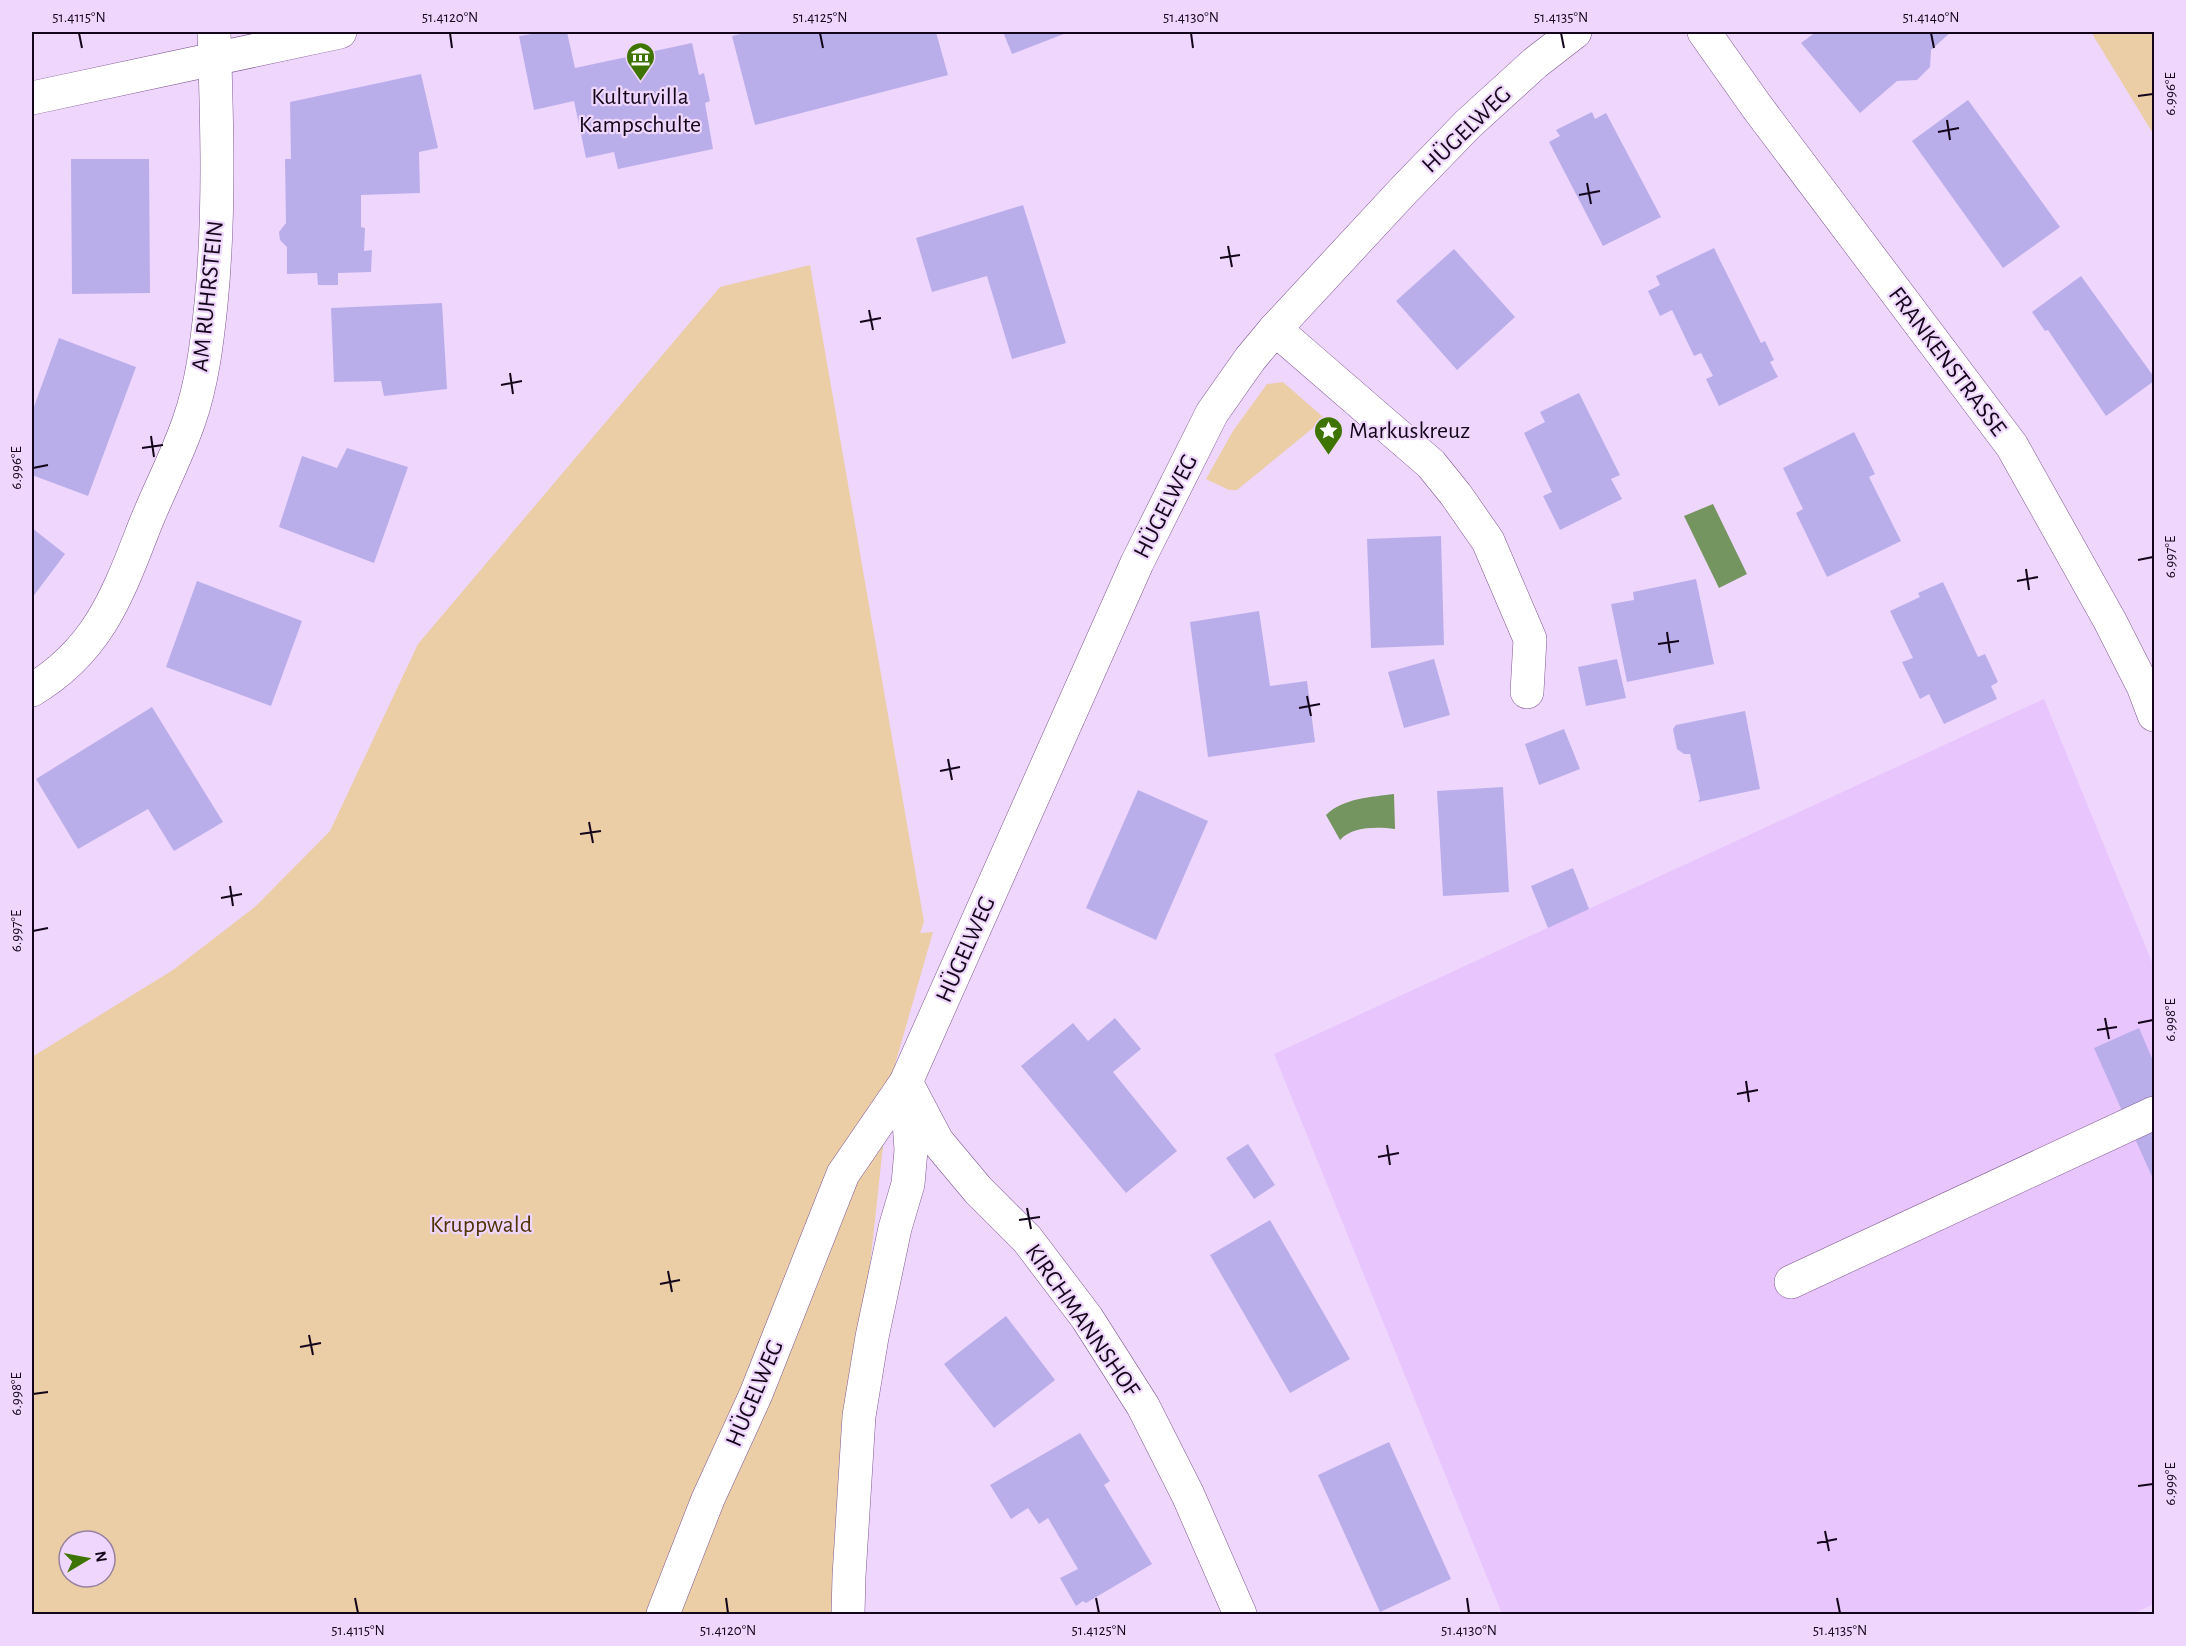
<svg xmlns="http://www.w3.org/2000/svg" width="2186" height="1646" font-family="'Alegreya Sans',sans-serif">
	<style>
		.built { fill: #e9c5fd }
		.green { fill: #ebcda6; fill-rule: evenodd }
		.water { fill: #74955f }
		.building { fill: #baaeea }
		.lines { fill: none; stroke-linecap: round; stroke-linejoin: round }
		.minor-casing { stroke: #7e5891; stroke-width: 34 }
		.major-casing { stroke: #7e5891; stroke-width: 34 }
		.minor { stroke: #fff; stroke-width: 33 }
		.major { stroke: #fff; stroke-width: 33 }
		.ticks { fill: none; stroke: #13051a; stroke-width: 2 }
		.labels { text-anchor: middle; stroke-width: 4.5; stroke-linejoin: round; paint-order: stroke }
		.poi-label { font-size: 24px; fill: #13051a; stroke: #efd6fd }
		.street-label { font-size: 24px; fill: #13051a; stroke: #efd6fd }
		.park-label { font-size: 24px; fill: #4f3305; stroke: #efd6fd }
		.neatline { fill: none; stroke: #13051a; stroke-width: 2 }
		.ticks-label { font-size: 15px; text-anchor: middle; fill: #13051a }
	</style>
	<rect width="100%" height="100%" fill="#efd6fd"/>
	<polygon class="built" points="2044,699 2154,967 2154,1604 2132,1614 1502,1614 1274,1054"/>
	<g class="green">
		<polygon points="2091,32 2154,32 2154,135"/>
		<path d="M 810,265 L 924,922 L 920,933 L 933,932 L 890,1082 L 832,1614 L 32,1614 L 32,1057 L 173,970 L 256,906 L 330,831 L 418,644 L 720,287 ZM 69,1541 L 105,1541 L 105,1577 L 69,1577 Z"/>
		<polygon points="1283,382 1323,417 1319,423 1237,490 1229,490 1206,479 1233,431 1267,384"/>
	</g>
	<g class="water">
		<polygon points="1713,504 1747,574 1719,588 1684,516"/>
		<path d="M 1394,794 L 1395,829 C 1377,827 1353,826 1340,840 L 1326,815 C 1343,798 1372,797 1394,794 Z"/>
	</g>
	<g class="building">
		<polygon points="545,32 567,32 575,68 692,43 699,75 704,73 710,101 705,103 713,149 618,169 614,152 586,158 574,101 534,110 519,36"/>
		<polygon points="749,32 936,32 948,75 755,125 732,36"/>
		<polygon points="1003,32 1069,32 1012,54"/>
		<polygon points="1816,32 1951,32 1931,50 1930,67 1917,80 1897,81 1860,113 1801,43"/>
		<polygon points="421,74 438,148 419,152 420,193 361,195 361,227 365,228 364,251 372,250 371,272 338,273 338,285 318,285 317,273 287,274 287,247 280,240 279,232 286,223 285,159 291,159 290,102"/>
		<polygon points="1968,100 2060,227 2003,268 1912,141"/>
		<polygon points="1592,112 1595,119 1606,113 1661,217 1603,246 1549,142 1560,136 1556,130"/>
		<polygon points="71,159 149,159 150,293 72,294"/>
		<polygon points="1023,205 1066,343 1012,359 987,276 932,292 916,238"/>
		<polygon points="1714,248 1761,343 1765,341 1774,360 1770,362 1778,377 1719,406 1706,379 1713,376 1701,353 1694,356 1672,310 1660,316 1648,291 1660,285 1656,276"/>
		<polygon points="1454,249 1515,317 1457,370 1396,301"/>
		<polygon points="2081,276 2154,377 2154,381 2106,416 2048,330 2045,331 2032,312"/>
		<polygon points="442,303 447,389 384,396 381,381 334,382 331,308"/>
		<polygon points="59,338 136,367 88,496 32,475 32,412"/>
		<polygon points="1579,393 1620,475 1611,479 1622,499 1560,530 1543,496 1552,492 1524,433 1545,422 1540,412"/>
		<polygon points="1854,432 1875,474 1869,477 1901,541 1827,577 1796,513 1803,509 1783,468"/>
		<polygon points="347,448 408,467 374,563 279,527 302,456 337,468"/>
		<polygon points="32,528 65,554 32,598"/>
		<polygon points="1441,536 1444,645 1371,648 1367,539"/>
		<polygon points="1696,579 1714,664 1627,682 1611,604 1634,600 1633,592"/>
		<polygon points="197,581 302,621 271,706 166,667"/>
		<polygon points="1943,582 1978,657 1985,654 1998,682 1991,686 1997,699 1944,724 1929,694 1920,699 1902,662 1913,658 1890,611 1920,597 1918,593"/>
		<polygon points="1259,611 1270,686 1307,681 1315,742 1208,757 1190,622"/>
		<polygon points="1434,659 1450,715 1404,728 1388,672"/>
		<polygon points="1617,659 1626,698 1586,706 1578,667"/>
		<polygon points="152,707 223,822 174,851 148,809 78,849 36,779"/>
		<polygon points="1745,711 1760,789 1698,802 1700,799 1690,754 1684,754 1677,749 1673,729 1676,725"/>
		<polygon points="1564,729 1580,769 1539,785 1525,744"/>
		<polygon points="1503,787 1509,892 1443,896 1437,791"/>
		<polygon points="1138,790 1208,821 1156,940 1086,908"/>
		<polygon points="1573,868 1589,909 1548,928 1531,886"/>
		<polygon points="1115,1018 1141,1049 1113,1072 1177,1151 1126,1193 1021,1066 1073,1023 1088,1041"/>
		<polygon points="2139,1028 2154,1063 2154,1099 2123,1113 2094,1048"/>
		<polygon points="2154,1122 2154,1181 2132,1132"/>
		<polygon points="1248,1144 1275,1185 1254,1199 1226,1158"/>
		<polygon points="1270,1220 1350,1359 1290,1393 1210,1255"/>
		<polygon points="1006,1316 1055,1380 994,1428 944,1364"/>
		<polygon points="1080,1433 1110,1481 1104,1485 1152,1564 1086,1603 1083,1601 1076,1606 1060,1578 1078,1569 1048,1518 1039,1524 1028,1508 1011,1519 990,1485"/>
		<polygon points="1389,1442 1451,1579 1380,1612 1318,1475"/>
	</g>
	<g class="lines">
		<defs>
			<g id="minor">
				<polyline points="32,98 340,32"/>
				<polyline points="1275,329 1431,464 1456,495 1488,541 1530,639 1527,692"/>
				<path d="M 32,690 C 99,650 118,594 145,525 C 159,490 177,456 189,421 C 202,384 207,343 211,304 C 220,214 217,122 214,32"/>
				<polyline points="906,1082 937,1141 978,1190 1027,1239 1087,1318 1143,1406 1188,1495 1240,1614"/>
				<polyline points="1791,1282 2154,1113"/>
				<polyline points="663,1614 708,1499 756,1394 843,1174 906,1082 1137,563 1212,413 1250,359 1275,329 1404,190 1468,124 1535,63 1575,32"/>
				<polyline points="848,1614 849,1576 859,1416 872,1337 895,1228 908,1184 911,1150 907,1093"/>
			</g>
			<polyline id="major" points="1704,32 1757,107 2012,446 2110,621 2143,686 2154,715"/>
		</defs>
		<use href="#minor" class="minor-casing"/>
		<use href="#major" class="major-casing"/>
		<use href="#minor" class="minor"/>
		<use href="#major" class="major"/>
	</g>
	<path class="ticks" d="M 79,33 L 82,48M 450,33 L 452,48M 820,33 L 823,48M 1191,33 L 1193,48M 1561,33 L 1564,48M 1931,33 L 1934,48M 2138,96 L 2153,94M 1947,120 L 1950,140M 1938,132 L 1959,128M 1587,183 L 1591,204M 1579,195 L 1600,191M 1228,246 L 1232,267M 1220,258 L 1240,255M 869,310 L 873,330M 860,322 L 881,318M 510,373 L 513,394M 501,385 L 522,381M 151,436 L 154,457M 142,448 L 163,445M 33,468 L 48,465M 2138,560 L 2153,557M 2026,569 L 2029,590M 2017,581 L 2038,577M 1667,632 L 1670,653M 1658,644 L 1679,641M 1307,696 L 1311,716M 1299,708 L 1320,704M 948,759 L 952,780M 940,771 L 960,767M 589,822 L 593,843M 580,834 L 601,831M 230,886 L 233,906M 221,898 L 242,894M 33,931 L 48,928M 2105,1018 L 2109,1039M 2138,1023 L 2153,1020M 2097,1030 L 2117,1027M 1746,1081 L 1749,1102M 1737,1094 L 1758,1090M 1387,1145 L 1390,1165M 1378,1157 L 1399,1153M 1027,1208 L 1031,1229M 1019,1220 L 1040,1217M 668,1271 L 672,1292M 660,1284 L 680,1280M 309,1335 L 313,1355M 300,1347 L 321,1343M 33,1394 L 48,1392M 2138,1486 L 2153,1484M 1825,1531 L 1829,1551M 1817,1543 L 1837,1539M 355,1598 L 358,1613M 726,1598 L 728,1613M 1096,1598 L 1099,1613M 1467,1598 L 1469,1613M 1837,1598 L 1840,1613"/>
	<defs>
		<symbol id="museum-pin" viewBox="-11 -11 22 30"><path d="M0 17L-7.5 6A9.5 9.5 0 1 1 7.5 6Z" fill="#3e7400" stroke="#efd6fd"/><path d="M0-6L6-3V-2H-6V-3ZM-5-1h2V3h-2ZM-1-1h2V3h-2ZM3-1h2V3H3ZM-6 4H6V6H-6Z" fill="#fff"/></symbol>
		<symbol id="sight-pin" viewBox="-11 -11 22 30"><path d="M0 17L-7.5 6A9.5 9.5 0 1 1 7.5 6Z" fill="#3e7400" stroke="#efd6fd"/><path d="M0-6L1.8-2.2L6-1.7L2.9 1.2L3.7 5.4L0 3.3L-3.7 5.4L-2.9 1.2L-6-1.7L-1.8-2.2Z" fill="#fff"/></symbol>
	</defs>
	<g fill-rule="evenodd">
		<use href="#museum-pin" x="624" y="40" width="33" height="45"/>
		<use href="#sight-pin" x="1312" y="414" width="33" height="45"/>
	</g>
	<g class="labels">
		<g class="poi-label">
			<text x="640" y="104">Kulturvilla<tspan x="640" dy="28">Kampschulte</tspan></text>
			<text x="1349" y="438" text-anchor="start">Markuskreuz</text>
		</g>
		<g class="street-label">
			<text transform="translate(1466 129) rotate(-44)" y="8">HÜGELWEG</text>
			<text transform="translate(207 296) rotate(-84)" y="8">AM RUHRSTEIN</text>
			<text transform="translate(1948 361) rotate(53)" y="8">FRANKENSTRASSE</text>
			<text transform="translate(1165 506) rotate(-63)" y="8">HÜGELWEG</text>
			<text transform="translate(965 949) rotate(-66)" y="8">HÜGELWEG</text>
			<text transform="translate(1083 1320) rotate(55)" y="8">KIRCHMANNSHOF</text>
			<text transform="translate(754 1393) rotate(-67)" y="8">HÜGELWEG</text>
		</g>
		<g class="park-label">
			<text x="481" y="1232">Kruppwald</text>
		</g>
	</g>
	<rect width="2186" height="1646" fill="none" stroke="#efd6fd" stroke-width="66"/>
	<g transform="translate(87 1559) rotate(80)"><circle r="28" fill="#efd6fd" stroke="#9782a2" stroke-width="1.5"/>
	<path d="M0-4.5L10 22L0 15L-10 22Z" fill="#3e7400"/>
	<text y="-9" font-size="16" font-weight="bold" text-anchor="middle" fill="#13051a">N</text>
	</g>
	<rect x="33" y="33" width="2120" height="1580" class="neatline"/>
	<g class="ticks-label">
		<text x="79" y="22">51.4115°N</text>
		<text x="450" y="22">51.4120°N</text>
		<text x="820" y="22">51.4125°N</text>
		<text x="1191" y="22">51.4130°N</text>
		<text x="1561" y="22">51.4135°N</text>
		<text x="1931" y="22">51.4140°N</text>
		<text transform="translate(2170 94) rotate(-90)" y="5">6.996°E</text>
		<text transform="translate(16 468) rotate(-90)" y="5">6.996°E</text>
		<text transform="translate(2170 557) rotate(-90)" y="5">6.997°E</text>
		<text transform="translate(16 931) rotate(-90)" y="5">6.997°E</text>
		<text transform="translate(2170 1020) rotate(-90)" y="5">6.998°E</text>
		<text transform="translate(16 1394) rotate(-90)" y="5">6.998°E</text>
		<text transform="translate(2170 1484) rotate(-90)" y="5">6.999°E</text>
		<text x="358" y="1635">51.4115°N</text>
		<text x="728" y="1635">51.4120°N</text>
		<text x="1099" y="1635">51.4125°N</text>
		<text x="1469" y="1635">51.4130°N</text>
		<text x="1840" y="1635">51.4135°N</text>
	</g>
</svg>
